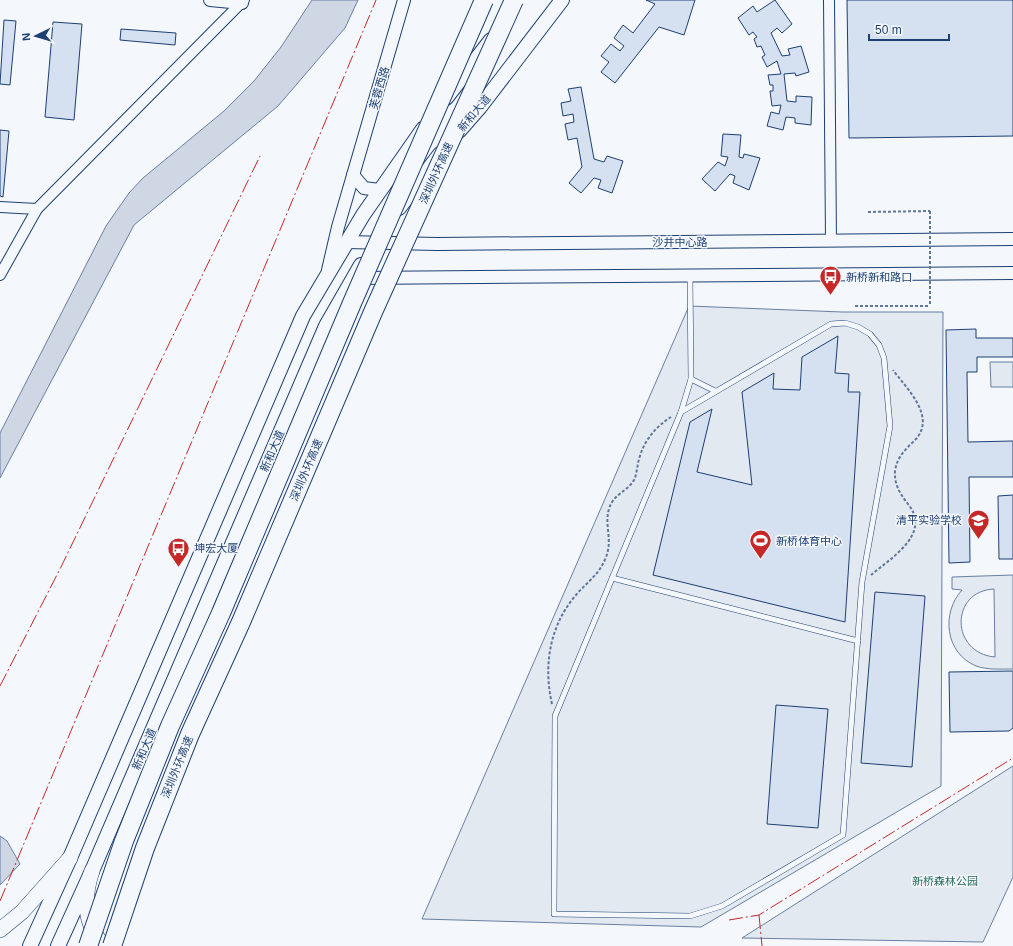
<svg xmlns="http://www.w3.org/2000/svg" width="1013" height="946" font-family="Arial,'Noto Sans SC',sans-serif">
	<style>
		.green { fill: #e3e9f0; stroke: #687fa3; fill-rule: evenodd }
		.water { fill: #cfd7e4; stroke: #687fa3 }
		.building { fill: #d5e0f0; stroke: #1d3f73 }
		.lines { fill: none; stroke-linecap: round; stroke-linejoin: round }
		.service-casing { stroke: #1d3f73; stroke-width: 6 }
		.minor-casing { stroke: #1d3f73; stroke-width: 12 }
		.tertiary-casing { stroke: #1d3f73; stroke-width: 14 }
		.secondary-casing { stroke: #1d3f73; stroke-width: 16 }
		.primary-casing { stroke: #1d3f73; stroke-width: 16 }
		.path { stroke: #5e769c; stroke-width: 2; stroke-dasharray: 3 2; stroke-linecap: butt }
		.service { stroke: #f4f7fb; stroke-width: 5 }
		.minor { stroke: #f4f7fb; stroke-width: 10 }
		.tertiary { stroke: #f4f7fb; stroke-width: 12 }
		.secondary { stroke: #f4f7fb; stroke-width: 14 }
		.primary { stroke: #f4f7fb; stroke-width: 15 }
		.motorway-bridge-casing { stroke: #1d3f73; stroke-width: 20; stroke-linecap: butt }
		.path-bridge { stroke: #5e769c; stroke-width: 2; stroke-dasharray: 3 2; stroke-linecap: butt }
		.motorway-bridge { stroke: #f4f7fb; stroke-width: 18 }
		.power { stroke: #c62828; stroke-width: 1; stroke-dasharray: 14 3 2 3; stroke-linecap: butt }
		.labels { text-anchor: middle; stroke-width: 3; stroke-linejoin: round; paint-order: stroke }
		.street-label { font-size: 11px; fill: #1d3f73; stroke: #f4f7fb }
		.poi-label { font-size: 11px; fill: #1d3f73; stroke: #f4f7fb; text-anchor: start }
		.park-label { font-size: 11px; fill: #2c6c60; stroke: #f4f7fb }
	</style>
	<rect width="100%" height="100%" fill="#f4f7fb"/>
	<g class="green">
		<polygon points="689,306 842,312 943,312 941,786 701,927 422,919"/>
		<polygon points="990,362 1013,362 1013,387 991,387"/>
		<path d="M 1013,575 L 1013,669 C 1000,669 988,670 976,666 C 945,653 941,613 962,590 L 952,589 L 952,577 ZM 994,589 L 995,656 L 995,657 C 950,653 950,591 994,589 Z"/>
		<polygon points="1013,766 1013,877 983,942 742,938"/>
	</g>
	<g class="water">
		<polygon points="312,0 358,0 345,28 278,106 134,225 0,478 0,433 106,226 129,193 143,178 224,111 254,81 281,47"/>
		<polygon points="0,836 7,841 20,864 0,885"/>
	</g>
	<g class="building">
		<polygon points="646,0 695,0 684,35 659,27 615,83 601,72 609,62 601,56 611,44 620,51 624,46 614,38 623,25 633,33 655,4"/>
		<polygon points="775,0 792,24 782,33 777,28 771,33 782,56 790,55 788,49 801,46 809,72 796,76 795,73 784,74 787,101 796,102 796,96 812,97 811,125 795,123 795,118 786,117 783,130 767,126 771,112 779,114 781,105 772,106 770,91 773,91 773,85 770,85 768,75 781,74 777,61 767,67 762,57 765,55 761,46 757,47 754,39 757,37 753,32 749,35 738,18 753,6 757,12"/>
		<polygon points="847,0 1013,0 1013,136 849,138"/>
		<polygon points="4,20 16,21 10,85 0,84"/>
		<polygon points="53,22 82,24 74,120 45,117"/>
		<polygon points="121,29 176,33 175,45 120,40"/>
		<polygon points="581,87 594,159 604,162 607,156 623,161 612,193 598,188 601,180 594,178 581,193 569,183 582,167 577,138 568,140 565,124 574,122 573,114 563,116 561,103 571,101 568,89"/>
		<polygon points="0,130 9,131 3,197 0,196"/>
		<polygon points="723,134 741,135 739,157 743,158 744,154 760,158 749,190 733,183 735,176 730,174 715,191 702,179 718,162 725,166 728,157 721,156"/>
		<polygon points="976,329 976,338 1013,338 1013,357 977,357 977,372 967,372 968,442 1013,441 1013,477 969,477 970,562 949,563 946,330"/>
		<polygon points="838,336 835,373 849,374 848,392 860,392 845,622 653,575 690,422 712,409 697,472 752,485 742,392 774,373 773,389 800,390 802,357"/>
		<polygon points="1013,495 1013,559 999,559 998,496"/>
		<polygon points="875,592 925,596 912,767 861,763"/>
		<polygon points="1013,671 1013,728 1009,731 950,732 949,672"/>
		<polygon points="776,705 828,709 818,828 767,824"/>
	</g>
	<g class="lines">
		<defs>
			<g id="service">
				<polygon points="845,323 858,327 870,334 879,345 884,358 890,426 862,582 843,835 722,906 690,916 554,914 555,716 681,412 831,324"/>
				<polyline points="691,379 715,391"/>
				<polyline points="681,412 691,379 690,276"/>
				<polyline points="612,578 858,641"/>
			</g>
			<g id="minor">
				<polyline points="829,0 831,241"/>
				<polyline points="0,207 37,209"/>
				<polyline points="0,275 37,209 244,0"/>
			</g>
			<g id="tertiary">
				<polyline points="210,0 242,3"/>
				<polyline points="353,175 364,188 379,190"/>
				<polyline points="346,242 437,244 1013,239"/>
				<polyline points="328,270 338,227 404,0"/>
				<polyline points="357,278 1013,273"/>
			</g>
			<g id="secondary">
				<polyline points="446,98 491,40"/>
				<polyline points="459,131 480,107 562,0"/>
				<polyline points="399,208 440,154"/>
				<polyline points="30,946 70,858 303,316 363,215 423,129"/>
				<polyline points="58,946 92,871 326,326 361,265"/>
			</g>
			<g id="primary">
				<path d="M 92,871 C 83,897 84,925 104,946"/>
				<polyline points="0,930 22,912 70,858"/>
			</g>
		</defs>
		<use href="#service" class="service-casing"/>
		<use href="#minor" class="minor-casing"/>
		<use href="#tertiary" class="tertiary-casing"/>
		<use href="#secondary" class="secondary-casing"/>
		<use href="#primary" class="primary-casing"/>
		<g class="path">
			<polyline points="868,212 930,211"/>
			<polyline points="855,306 930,306"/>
			<path d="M 871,575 C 891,558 932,534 908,504 C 900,494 894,484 895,471 C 897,457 905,450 914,441 C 938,418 907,389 893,370"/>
			<path d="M 552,704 C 543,665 550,625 576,595 C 587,582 600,574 606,557 C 613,540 604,525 609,509 C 613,494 627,492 634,480 C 637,474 637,466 639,459 C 644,441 655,427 671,417"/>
		</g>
		<use href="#service" class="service"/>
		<use href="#minor" class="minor"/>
		<use href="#tertiary" class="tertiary"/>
		<use href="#secondary" class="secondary"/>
		<use href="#primary" class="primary"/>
		<defs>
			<g id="motorway-bridge">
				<polyline points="88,946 124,841 170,726 221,613 352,303 484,0"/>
				<polyline points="112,946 145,848 190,734 241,622 373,312 514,0"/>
			</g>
		</defs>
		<use href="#motorway-bridge" class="motorway-bridge-casing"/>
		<polyline class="path-bridge" points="930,211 930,306"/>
		<use href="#motorway-bridge" class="motorway-bridge"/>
		<g class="power">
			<polyline points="0,686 61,567 260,156"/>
			<polyline points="0,901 376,0"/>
			<polyline points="759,915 762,946"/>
			<polyline points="729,920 759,915 1013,758"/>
		</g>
	</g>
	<defs>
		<symbol id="bus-pin" viewBox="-11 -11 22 30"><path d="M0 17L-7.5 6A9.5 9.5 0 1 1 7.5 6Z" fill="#c62828" stroke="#f4f7fb"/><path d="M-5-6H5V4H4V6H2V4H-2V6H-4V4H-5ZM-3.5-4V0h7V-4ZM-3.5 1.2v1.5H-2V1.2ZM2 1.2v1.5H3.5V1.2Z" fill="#fff"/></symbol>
		<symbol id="school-pin" viewBox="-11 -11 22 30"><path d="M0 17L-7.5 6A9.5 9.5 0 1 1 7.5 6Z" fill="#c62828" stroke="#f4f7fb"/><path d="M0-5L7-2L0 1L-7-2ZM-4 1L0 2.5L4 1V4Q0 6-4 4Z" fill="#fff"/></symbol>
		<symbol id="stadium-pin" viewBox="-11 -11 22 30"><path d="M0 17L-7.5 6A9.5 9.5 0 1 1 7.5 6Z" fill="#c62828" stroke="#f4f7fb"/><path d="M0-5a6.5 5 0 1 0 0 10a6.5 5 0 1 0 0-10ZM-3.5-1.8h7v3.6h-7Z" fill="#fff"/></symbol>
	</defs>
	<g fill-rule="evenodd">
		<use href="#bus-pin" x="818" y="264" width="25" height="34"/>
		<use href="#school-pin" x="966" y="508" width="25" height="34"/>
		<use href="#stadium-pin" x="748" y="528" width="25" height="34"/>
		<use href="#bus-pin" x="166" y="536" width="25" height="34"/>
	</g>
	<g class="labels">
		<g class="street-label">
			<text transform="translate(379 88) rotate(-74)" y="4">芙蓉西路</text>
			<text transform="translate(474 113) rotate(-50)" y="4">新和大道</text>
			<text transform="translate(436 173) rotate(-66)" y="4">深圳外环高速</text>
			<text x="680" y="246">沙井中心路</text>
			<text transform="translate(272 451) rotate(-67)" y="4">新和大道</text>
			<text transform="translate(306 470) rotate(-67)" y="4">深圳外环高速</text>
			<text transform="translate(144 749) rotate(-67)" y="4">新和大道</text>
			<text transform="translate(177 767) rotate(-68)" y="4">深圳外环高速</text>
		</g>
		<g class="poi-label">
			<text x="846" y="281">新桥新和路口</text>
			<text x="962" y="524" text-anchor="end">清平实验学校</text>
			<text x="776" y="545">新桥体育中心</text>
			<text x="194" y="552">坤宏大厦</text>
		</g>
		<g class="park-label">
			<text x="945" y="885">新桥森林公园</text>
		</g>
	</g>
	<g transform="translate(36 36) rotate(265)" stroke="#f4f7fb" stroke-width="3" paint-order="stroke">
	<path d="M0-3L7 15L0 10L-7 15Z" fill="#1d3f73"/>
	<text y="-6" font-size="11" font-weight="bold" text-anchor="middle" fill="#1d3f73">N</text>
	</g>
	<path d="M869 34v6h80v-6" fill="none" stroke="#1d3f73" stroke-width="2"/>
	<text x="875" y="34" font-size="12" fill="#1d3f73" stroke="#f4f7fb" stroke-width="3" paint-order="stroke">50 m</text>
</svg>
